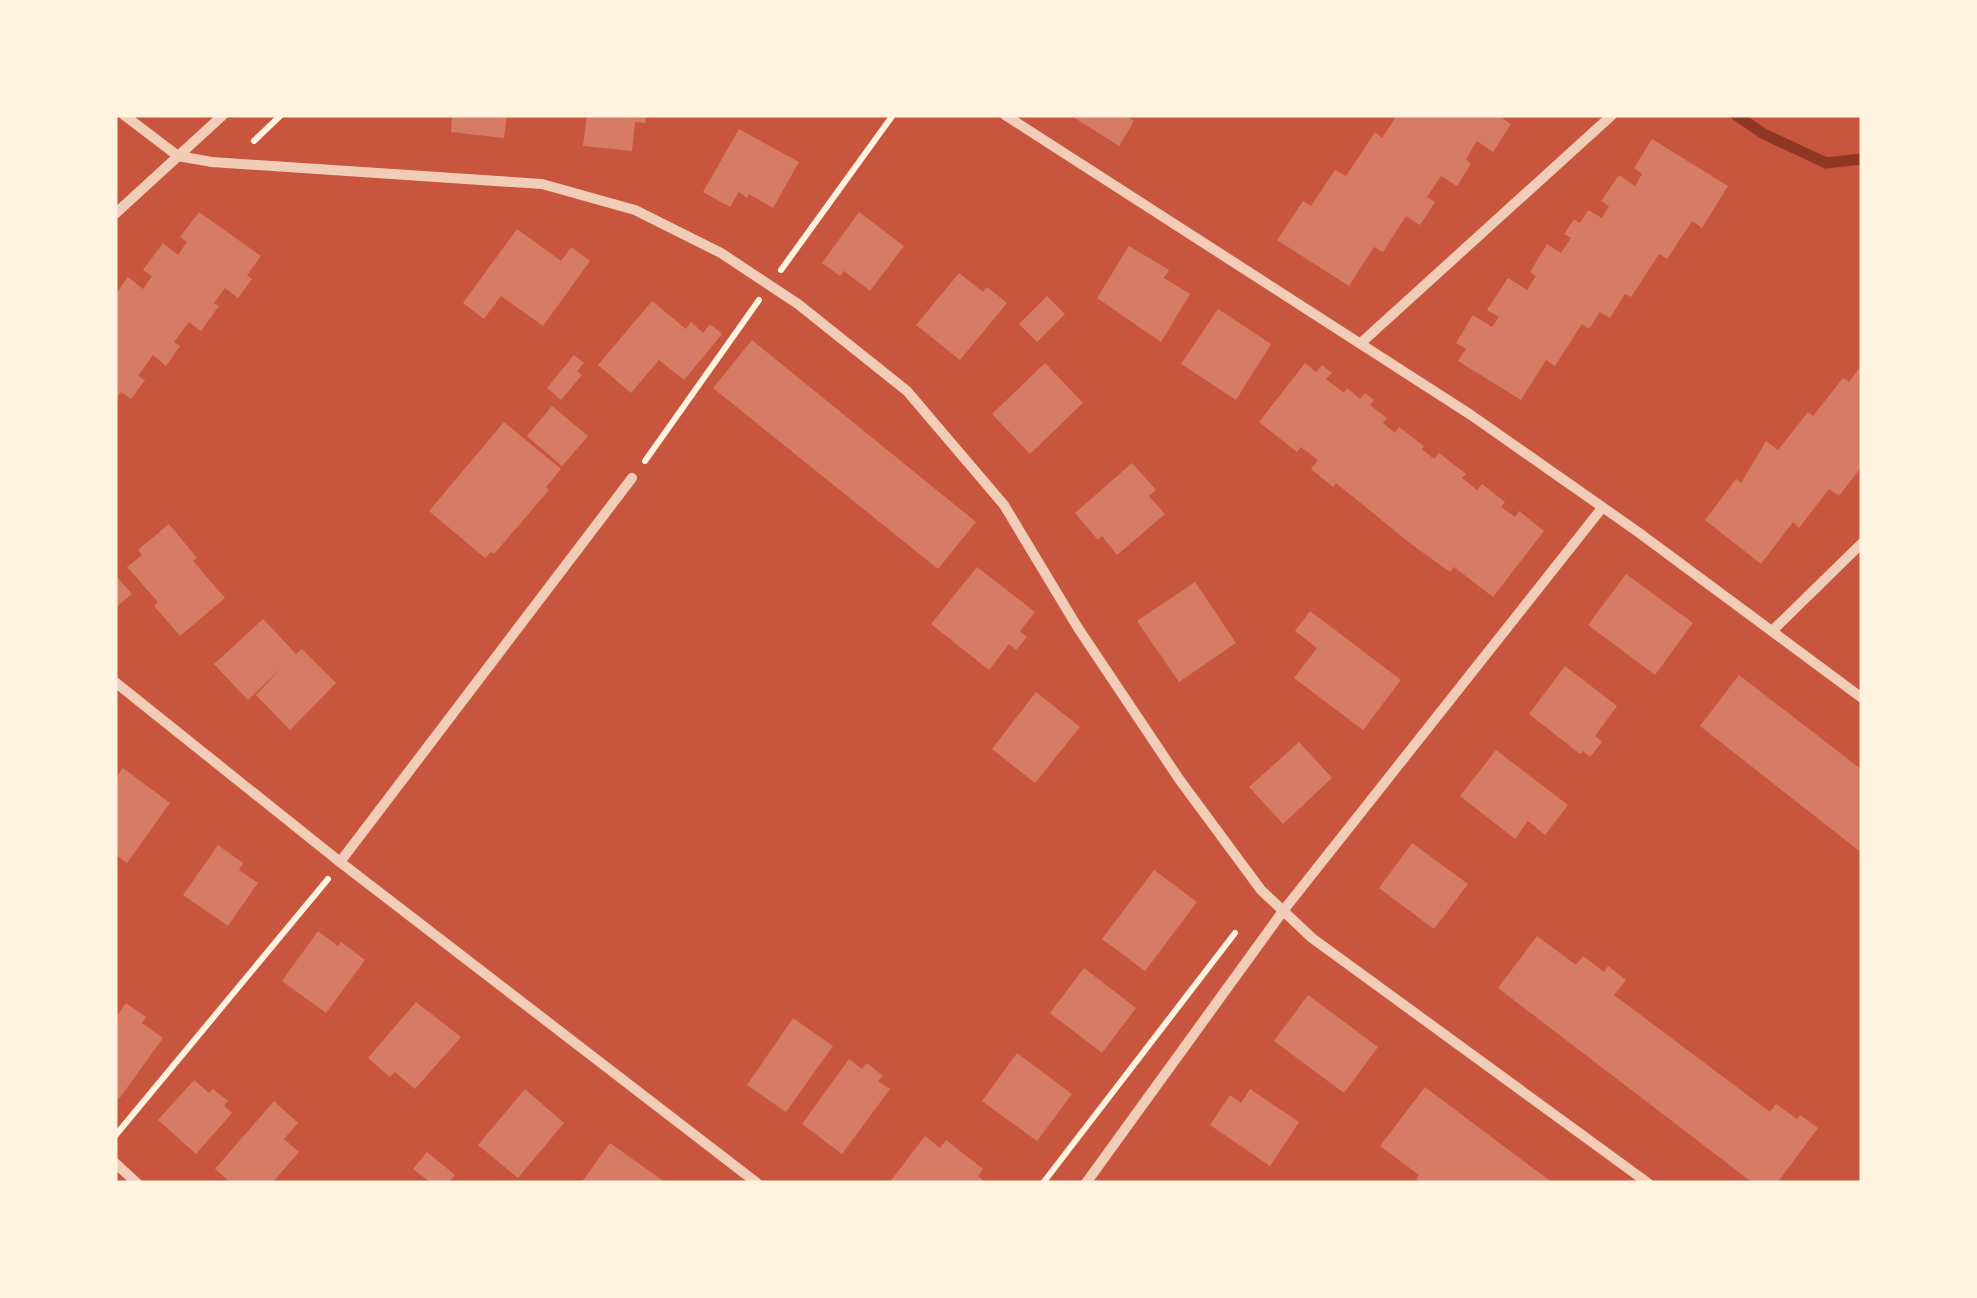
<svg xmlns="http://www.w3.org/2000/svg" width="1977" height="1298" font-family="'PT Sans Narrow',sans-serif">
	<style>
		.lines { fill: none; stroke-linecap: round; stroke-linejoin: round }
		.stream { stroke: #8f3625; stroke-width: 11 }
		.building { fill: #d67c66 }
		.path { stroke: #fff3e0; stroke-width: 6 }
		.minor { stroke: #f1ccb7; stroke-width: 10 }
	</style>
	<rect width="100%" height="100%" fill="#c8553d"/>
	<g class="lines">
		<polyline class="stream" points="1736,115 1764,134 1826,163 1862,159"/>
	</g>
	<g class="building">
		<polygon points="452,115 507,115 504,138 451,132"/>
		<polygon points="587,115 646,115 645,123 635,122 632,151 583,146"/>
		<polygon points="1070,115 1125,115 1134,121 1119,146"/>
		<polygon points="1397,115 1506,115 1503,119 1511,124 1493,152 1477,141 1466,159 1471,164 1457,186 1441,176 1427,197 1435,202 1420,225 1406,216 1383,252 1374,247 1349,286 1277,240 1303,201 1311,206 1335,170 1346,176 1375,132 1382,138"/>
		<polygon points="739,129 799,162 773,208 749,194 747,198 739,192 730,207 703,192"/>
		<polygon points="1652,139 1728,186 1702,228 1692,221 1667,259 1659,254 1631,297 1625,294 1610,318 1600,312 1589,329 1582,324 1555,366 1546,360 1521,400 1458,361 1466,349 1456,343 1473,315 1492,327 1499,317 1487,310 1508,278 1527,290 1536,276 1530,272 1547,244 1561,253 1571,238 1564,234 1574,219 1580,223 1588,210 1602,218 1609,206 1601,201 1619,175 1635,186 1642,174 1634,168"/>
		<polygon points="199,212 261,256 247,275 252,279 238,298 225,288 214,303 219,306 201,331 189,322 174,342 180,346 166,366 153,355 138,376 145,380 131,399 121,392 115,400 115,295 128,277 143,289 152,276 143,270 163,243 178,255 187,242 180,237"/>
		<polygon points="859,212 904,246 870,291 844,271 840,276 822,263"/>
		<polygon points="517,229 561,261 571,247 590,261 543,326 501,296 484,319 463,303"/>
		<polygon points="1129,246 1169,270 1164,278 1190,294 1161,342 1097,298"/>
		<polygon points="959,273 983,292 987,287 1007,303 960,360 916,325"/>
		<polygon points="1047,296 1065,314 1037,342 1019,324"/>
		<polygon points="652,301 686,329 691,322 703,333 710,324 722,334 684,380 659,360 631,393 598,365"/>
		<polygon points="1218,309 1271,344 1236,400 1181,364"/>
		<polygon points="752,340 976,522 938,569 713,388"/>
		<polygon points="574,355 584,363 577,371 582,375 561,400 547,388"/>
		<polygon points="1045,363 1083,403 1030,454 992,414"/>
		<polygon points="1305,363 1316,372 1322,365 1332,373 1326,379 1344,393 1347,388 1360,399 1365,393 1374,400 1370,405 1387,418 1383,423 1395,433 1399,427 1424,446 1422,449 1434,459 1439,453 1466,474 1462,478 1477,490 1482,484 1505,502 1501,507 1515,517 1519,511 1544,531 1493,597 1454,567 1450,572 1411,544 1336,483 1333,487 1311,469 1318,460 1301,447 1297,452 1259,422"/>
		<polygon points="1862,365 1862,466 1839,496 1829,489 1799,528 1793,522 1761,564 1705,520 1736,479 1741,483 1766,441 1778,450 1808,412 1813,416 1843,378 1849,382"/>
		<polygon points="552,406 588,436 562,466 527,436"/>
		<polygon points="504,422 561,469 546,487 549,490 494,554 491,552 485,558 429,511"/>
		<polygon points="1132,463 1156,490 1149,496 1165,514 1117,555 1102,536 1098,540 1075,513"/>
		<polygon points="169,524 197,558 193,561 225,598 180,636 154,606 158,602 127,567 142,555 138,550"/>
		<polygon points="977,567 1035,612 1020,631 1027,637 1016,650 1009,644 989,670 931,624"/>
		<polygon points="1626,574 1693,623 1655,675 1588,625"/>
		<polygon points="115,575 132,594 115,608"/>
		<polygon points="1195,582 1236,643 1179,682 1137,621"/>
		<polygon points="1310,611 1401,680 1363,730 1294,678 1317,648 1295,631"/>
		<polygon points="263,619 296,654 302,649 336,683 290,730 256,695 282,667 248,700 214,664"/>
		<polygon points="1565,666 1617,706 1595,736 1602,742 1590,757 1583,751 1580,754 1529,714"/>
		<polygon points="1739,675 1862,770 1862,853 1700,726"/>
		<polygon points="1036,692 1080,727 1035,783 992,749"/>
		<polygon points="1299,742 1332,778 1283,824 1249,787"/>
		<polygon points="1496,750 1568,805 1545,835 1528,821 1515,839 1460,796"/>
		<polygon points="123,768 170,803 127,863 115,854 115,779"/>
		<polygon points="1412,843 1468,884 1434,929 1379,888"/>
		<polygon points="218,845 243,863 239,870 258,883 228,926 183,895"/>
		<polygon points="1154,870 1197,902 1145,971 1102,939"/>
		<polygon points="318,931 338,946 341,942 365,960 326,1013 282,981"/>
		<polygon points="1537,936 1576,965 1583,956 1604,972 1608,966 1626,980 1614,995 1770,1112 1776,1104 1797,1119 1800,1115 1818,1128 1777,1183 1753,1183 1498,988"/>
		<polygon points="1084,968 1136,1008 1102,1053 1050,1013"/>
		<polygon points="1308,995 1378,1047 1344,1093 1274,1041"/>
		<polygon points="416,1002 461,1037 415,1089 395,1072 390,1077 368,1058"/>
		<polygon points="126,1003 146,1017 142,1023 163,1038 119,1099 115,1096 115,1018"/>
		<polygon points="793,1018 833,1046 786,1112 747,1085"/>
		<polygon points="1017,1053 1072,1094 1037,1141 982,1101"/>
		<polygon points="849,1059 862,1069 867,1063 883,1076 878,1081 890,1089 842,1154 802,1124"/>
		<polygon points="194,1080 209,1093 213,1089 228,1101 224,1106 232,1113 196,1154 158,1120"/>
		<polygon points="1425,1087 1502,1145 1553,1183 1421,1183 1416,1179 1419,1175 1380,1146"/>
		<polygon points="525,1089 564,1123 518,1178 478,1145"/>
		<polygon points="1250,1089 1299,1122 1270,1166 1210,1125 1230,1095 1241,1103"/>
		<polygon points="274,1101 298,1123 284,1139 299,1152 272,1183 231,1183 215,1169"/>
		<polygon points="925,1136 940,1148 946,1140 983,1169 978,1176 986,1183 889,1183"/>
		<polygon points="610,1143 662,1180 660,1183 581,1183"/>
		<polygon points="427,1152 455,1175 448,1183 431,1183 413,1169"/>
	</g>
	<g class="lines">
		<g class="path">
			<polyline points="254,141 281,115"/>
			<polyline points="781,270 893,115"/>
			<polyline points="645,461 759,300"/>
			<polyline points="115,1136 328,879"/>
			<polyline points="1043,1183 1235,933"/>
		</g>
		<g class="minor">
			<polyline points="124,115 178,156 212,162 542,184 635,210 721,253 798,304 907,391 1004,505 1078,628 1179,779 1261,890 1312,938 1648,1183"/>
			<polyline points="1005,115 1471,415 1638,532 1862,698"/>
			<polyline points="115,214 223,115"/>
			<polyline points="1362,342 1612,115"/>
			<polyline points="1772,631 1862,543"/>
			<polyline points="115,682 340,862 757,1183"/>
			<polyline points="340,862 632,478"/>
			<polyline points="115,1163 137,1183"/>
			<polyline points="1086,1183 1283,911 1602,508"/>
		</g>
	</g>
	<rect width="1977" height="1298" fill="none" stroke="#fff3e0" stroke-width="235"/>
</svg>
